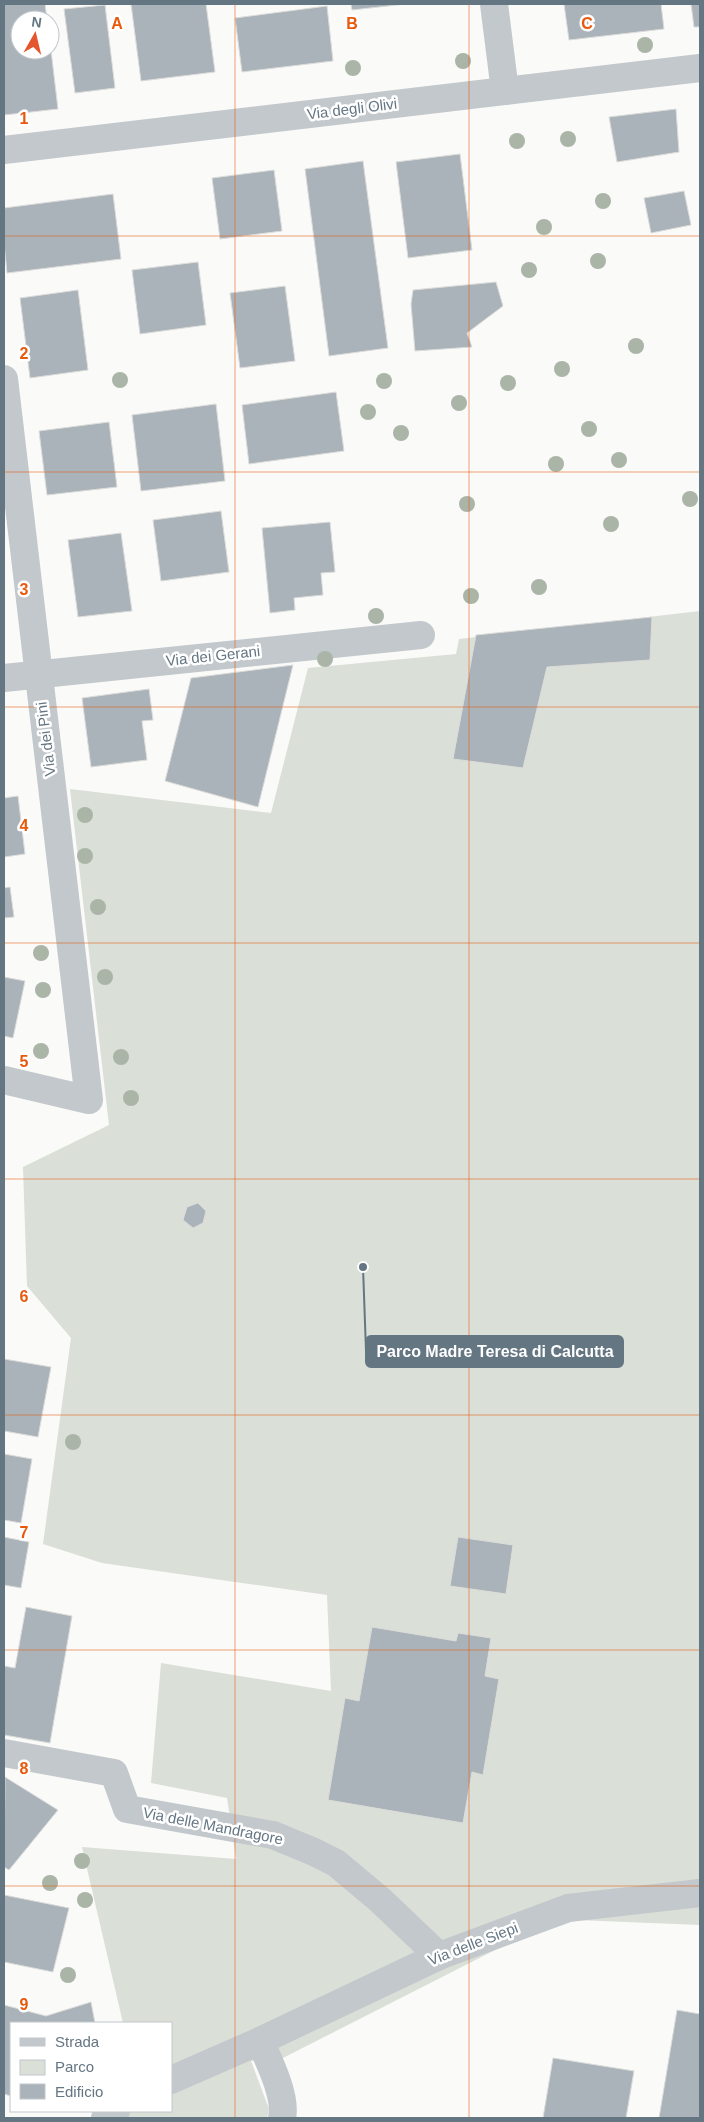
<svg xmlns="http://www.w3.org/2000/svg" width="704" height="2122" font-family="Arial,sans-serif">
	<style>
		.green { fill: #dadfd7 }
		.building { fill: #aab3b9; stroke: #dcdcda }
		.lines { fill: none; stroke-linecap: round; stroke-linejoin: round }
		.street { stroke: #c3c8cc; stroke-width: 28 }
		.tree { fill: #aab4a7 }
		.grid { fill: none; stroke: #e8590c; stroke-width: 1; stroke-opacity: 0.55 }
		.labels { text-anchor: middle; stroke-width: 5; stroke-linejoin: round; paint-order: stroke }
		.street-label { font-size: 15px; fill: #657683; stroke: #fff }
		.grid-label { font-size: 16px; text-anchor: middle; font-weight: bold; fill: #e8590c; stroke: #fff; stroke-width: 5; stroke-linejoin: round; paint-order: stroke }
		.leader { fill: none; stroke: #657683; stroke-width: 2 }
		.callout-dot { fill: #657683; stroke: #fff; stroke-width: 2 }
		.callout { fill: #657683; stroke: #657683; stroke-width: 2 }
		.callout-label { font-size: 16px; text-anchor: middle; font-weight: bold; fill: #fff }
	</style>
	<rect width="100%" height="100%" fill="#fafaf8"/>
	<polygon class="green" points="700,611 700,1925 577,1920 501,1947 279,2060 251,2061 269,2109 267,2118 124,2118 124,2111 171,2111 171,2023 123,2023 82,1847 236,1859 227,1798 151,1783 161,1663 331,1691 327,1595 102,1563 43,1544 71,1338 27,1286 23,1167 109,1125 70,789 271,813 308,668 456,654 459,639"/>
	<g class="building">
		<polygon points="4,4 45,4 47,20 20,20 20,50 50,50 50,42 58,109 4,115"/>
		<polygon points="131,4 206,4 215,72 141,81"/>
		<polygon points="351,4 406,4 352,10"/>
		<polygon points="564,4 661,4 664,29 569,40"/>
		<polygon points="691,4 700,4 700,27 694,27"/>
		<polygon points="105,5 115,88 75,93 64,9"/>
		<polygon points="327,6 333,61 242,72 235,18"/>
		<polygon points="676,109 679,152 617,162 609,117"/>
		<polygon points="460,154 472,250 408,258 396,162"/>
		<polygon points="363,161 388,348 329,356 305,169"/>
		<polygon points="274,170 282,231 220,239 212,178"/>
		<polygon points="684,191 691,225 651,233 644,198"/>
		<polygon points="113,194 121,259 7,273 4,243 4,208"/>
		<polygon points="198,262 206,325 140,334 132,270"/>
		<polygon points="496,282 503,306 467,333 472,347 415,351 411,304 413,290"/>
		<polygon points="285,286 295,361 240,368 230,293"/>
		<polygon points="78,290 88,370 30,378 20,298"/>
		<polygon points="336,392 344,451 249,464 242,405"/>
		<polygon points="216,404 225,481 141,491 132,415"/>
		<polygon points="109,422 117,487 47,495 39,431"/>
		<polygon points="221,511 229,572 161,581 153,520"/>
		<polygon points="330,522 335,572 321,573 323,595 294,598 295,610 270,613 262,528"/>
		<polygon points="121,533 132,611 78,617 68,540"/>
		<polygon points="652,617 650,660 547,667 523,768 453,759 476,635"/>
		<polygon points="293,665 258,807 165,781 191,678"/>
		<polygon points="149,689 153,720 142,721 147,760 91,767 82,698"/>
		<polygon points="18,796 25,854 4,857 4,798"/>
		<polygon points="10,887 14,917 4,918 4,888"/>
		<polygon points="4,977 25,981 13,1038 4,1036"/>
		<polygon points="198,1203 206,1211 203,1223 193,1228 183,1220 187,1207"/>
		<polygon points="4,1359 51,1367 38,1437 4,1431"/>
		<polygon points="4,1454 32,1459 21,1523 4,1520"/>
		<polygon points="4,1537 29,1542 21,1588 4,1585"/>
		<polygon points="458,1537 513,1545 506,1594 450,1586"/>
		<polygon points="26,1607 72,1616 50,1743 4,1735 4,1666 15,1668"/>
		<polygon points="372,1627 456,1641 458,1633 491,1638 485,1676 499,1679 483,1775 472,1772 463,1823 328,1800 345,1698 359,1701"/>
		<polygon points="5,1777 58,1810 9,1870 4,1867"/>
		<polygon points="4,1895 69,1908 53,1972 4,1962"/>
		<polygon points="91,2002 95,2023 11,2023 11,2096 4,2094 4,2005 46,2016"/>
		<polygon points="677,2010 700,2014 700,2118 659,2118"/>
		<polygon points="553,2058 634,2071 626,2118 543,2118"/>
	</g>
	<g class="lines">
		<g class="street">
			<polyline points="494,4 505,91"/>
			<polyline points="4,150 700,68"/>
			<polyline points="4,379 89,1100 4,1080"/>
			<polyline points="4,678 421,635"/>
			<polyline points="4,1753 114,1773 127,1809 273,1835 314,1852 336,1863 379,1899 439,1956"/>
			<path d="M 260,2041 C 269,2061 287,2097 282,2118"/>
			<polyline points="171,2080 260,2041 439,1956 568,1908 700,1893"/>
			<polyline points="105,2118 116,2111"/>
		</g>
	</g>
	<g class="tree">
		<circle cx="645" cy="45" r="8"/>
		<circle cx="463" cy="61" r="8"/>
		<circle cx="353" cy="68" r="8"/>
		<circle cx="568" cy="139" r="8"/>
		<circle cx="517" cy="141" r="8"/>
		<circle cx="603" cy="201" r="8"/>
		<circle cx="544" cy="227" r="8"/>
		<circle cx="598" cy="261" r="8"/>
		<circle cx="529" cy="270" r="8"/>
		<circle cx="636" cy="346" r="8"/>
		<circle cx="562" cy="369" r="8"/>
		<circle cx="120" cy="380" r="8"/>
		<circle cx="384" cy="381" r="8"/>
		<circle cx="508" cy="383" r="8"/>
		<circle cx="459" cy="403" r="8"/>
		<circle cx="368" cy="412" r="8"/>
		<circle cx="589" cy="429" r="8"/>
		<circle cx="401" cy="433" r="8"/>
		<circle cx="619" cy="460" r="8"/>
		<circle cx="556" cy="464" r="8"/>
		<circle cx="690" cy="499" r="8"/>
		<circle cx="467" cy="504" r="8"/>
		<circle cx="611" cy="524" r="8"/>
		<circle cx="539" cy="587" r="8"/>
		<circle cx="471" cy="596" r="8"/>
		<circle cx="376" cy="616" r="8"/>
		<circle cx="325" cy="659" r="8"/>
		<circle cx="85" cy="815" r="8"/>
		<circle cx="85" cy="856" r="8"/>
		<circle cx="98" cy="907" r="8"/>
		<circle cx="41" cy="953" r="8"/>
		<circle cx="105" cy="977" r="8"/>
		<circle cx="43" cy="990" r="8"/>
		<circle cx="41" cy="1051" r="8"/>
		<circle cx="121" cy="1057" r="8"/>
		<circle cx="131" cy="1098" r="8"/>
		<circle cx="73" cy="1442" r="8"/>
		<circle cx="82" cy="1861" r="8"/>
		<circle cx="50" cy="1883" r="8"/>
		<circle cx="85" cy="1900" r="8"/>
		<circle cx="68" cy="1975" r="8"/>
	</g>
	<path class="grid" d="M 235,4 L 235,2118M 469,4 L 469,2118M 4,236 L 700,236M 4,472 L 700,472M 4,707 L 700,707M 4,943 L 700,943M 4,1179 L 700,1179M 4,1415 L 700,1415M 4,1650 L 700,1650M 4,1886 L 700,1886"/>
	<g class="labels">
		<g class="street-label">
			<text transform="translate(352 109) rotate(-7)" y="5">Via degli Olivi</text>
			<text transform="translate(213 656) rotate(-6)" y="5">Via dei Gerani</text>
			<text transform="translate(46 739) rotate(-97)" y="5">Via dei Pini</text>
			<text transform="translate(213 1826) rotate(11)" y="5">Via delle Mandragore</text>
			<text transform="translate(473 1944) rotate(-21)" y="5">Via delle Siepi</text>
		</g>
	</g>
	<g class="grid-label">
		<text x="117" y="29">A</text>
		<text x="352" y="29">B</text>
		<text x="587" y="29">C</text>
		<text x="24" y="124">1</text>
		<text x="24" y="359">2</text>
		<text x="24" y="595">3</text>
		<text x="24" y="831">4</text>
		<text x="24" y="1067">5</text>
		<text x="24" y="1302">6</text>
		<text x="24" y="1538">7</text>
		<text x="24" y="1774">8</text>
		<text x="24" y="2010">9</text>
	</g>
	<path class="leader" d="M363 1267L366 1351"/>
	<circle class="callout-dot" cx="363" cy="1267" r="5"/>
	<rect class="callout" x="366" y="1336" width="257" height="31" rx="5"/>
	<g class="callout-label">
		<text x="495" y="1357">Parco Madre Teresa di Calcutta</text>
	</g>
	<rect width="704" height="2122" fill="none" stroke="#657683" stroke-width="10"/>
	<rect x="10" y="2022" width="162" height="90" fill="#ffffff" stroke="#c1c8cd"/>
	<rect x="20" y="2038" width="25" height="8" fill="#c3c8cc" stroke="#c1c8cd"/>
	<text x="55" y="2047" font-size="15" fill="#657683">Strada</text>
	<rect x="20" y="2060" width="25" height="15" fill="#dadfd7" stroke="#c1c8cd"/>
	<text x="55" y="2072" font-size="15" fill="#657683">Parco</text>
	<rect x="20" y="2084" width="25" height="15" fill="#aab3b9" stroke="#c1c8cd"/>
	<text x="55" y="2097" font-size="15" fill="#657683">Edificio</text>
	<g transform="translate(35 35) rotate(8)"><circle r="24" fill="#ffffff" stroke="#c1c8cd"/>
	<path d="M0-4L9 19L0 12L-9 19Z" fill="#e4572e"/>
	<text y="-8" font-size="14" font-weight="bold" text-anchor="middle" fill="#657683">N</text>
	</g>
</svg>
